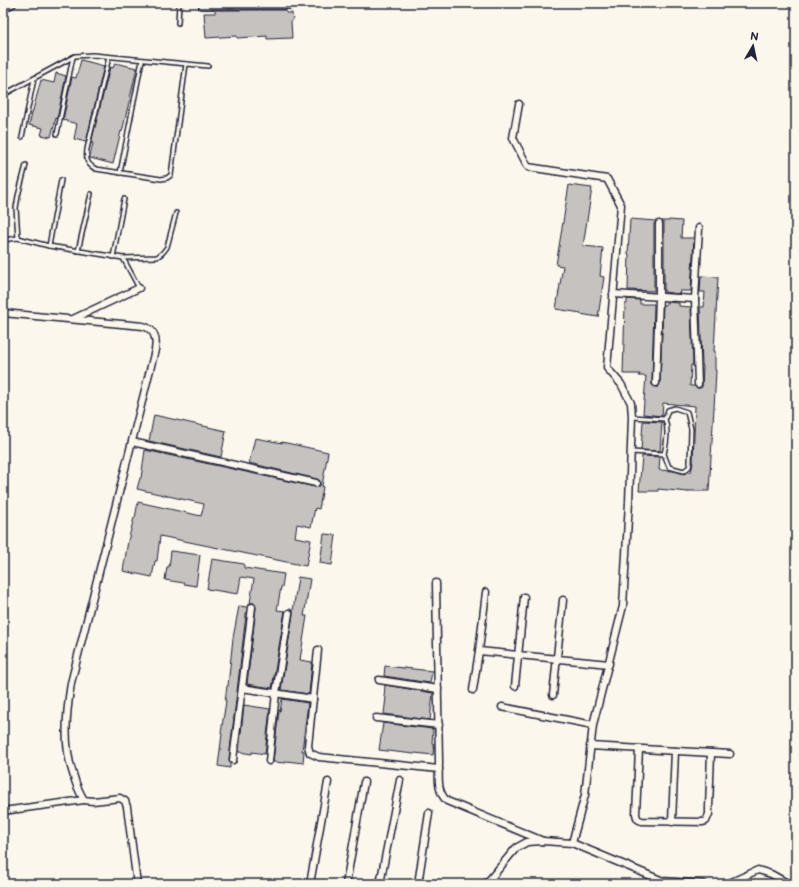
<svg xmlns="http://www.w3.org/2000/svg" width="799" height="887" font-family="'Balsamiq Sans',sans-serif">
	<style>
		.building { fill: #c6c2c0; stroke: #22223b }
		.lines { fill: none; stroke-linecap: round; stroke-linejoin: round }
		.service-casing { stroke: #22223b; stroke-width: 6 }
		.minor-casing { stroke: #22223b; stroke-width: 9 }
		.tertiary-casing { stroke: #22223b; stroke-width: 11 }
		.service { stroke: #fbf7ec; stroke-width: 3 }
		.minor { stroke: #fbf7ec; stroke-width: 6 }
		.tertiary { stroke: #fbf7ec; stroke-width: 8 }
	</style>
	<rect width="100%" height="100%" fill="#fbf7ec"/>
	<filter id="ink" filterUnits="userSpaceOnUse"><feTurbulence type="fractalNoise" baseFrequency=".025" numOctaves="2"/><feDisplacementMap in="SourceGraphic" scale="8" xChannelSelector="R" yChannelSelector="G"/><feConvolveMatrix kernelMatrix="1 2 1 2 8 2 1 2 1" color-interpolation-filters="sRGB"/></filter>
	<g filter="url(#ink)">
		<g class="building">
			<polygon points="214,3 286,3 286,4 215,4"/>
			<polygon points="215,10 286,10 286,13 292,13 293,20 291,21 292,38 267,39 267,36 237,38 237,36 206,38 204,13 215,13"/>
			<polygon points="81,60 104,66 86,142 74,139 77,124 63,120 72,77 76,78"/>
			<polygon points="115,63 137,68 122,132 121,131 113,164 90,158 90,157 93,143 91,143 110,67 113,68"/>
			<polygon points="56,73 66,76 57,119 56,118 51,137 41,135 43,128 29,125 41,80 54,83"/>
			<polygon points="569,185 592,188 583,246 603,248 600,276 604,277 598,317 580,314 581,313 556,309 563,266 556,265"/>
			<polygon points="630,219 656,221 654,224 654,291 628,290 629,254 628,254"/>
			<polygon points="669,220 682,221 681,238 694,238 691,291 680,291 679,294 664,292 664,224 662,221 669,221"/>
			<polygon points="701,276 718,277 714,351 715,351 715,370 716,370 715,391 709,491 688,491 688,492 658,489 658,491 639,491 642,456 660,457 659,470 674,471 684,474 687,472 691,472 693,463 695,406 663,403 662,416 643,414 646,376 639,376 640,374 623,374 625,304 627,304 627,299 640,300 640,304 654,304 652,383 652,385 655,387 658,387 660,383 663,305 666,305 666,302 679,303 679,306 691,307 693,365 691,365 690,386 694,386 698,388 700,388 702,387 703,366 702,365 700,307 704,307 705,292 700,292"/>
			<polygon points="154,415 226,431 221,457 149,441"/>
			<polygon points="643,421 662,422 660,451 641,450"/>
			<polygon points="255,438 282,443 282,442 328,452 322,486 323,487 319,509 315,508 311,527 297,524 295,537 311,540 306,566 160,536 157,561 155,561 152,577 123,571 128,541 134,518 135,518 138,502 201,516 204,504 137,489 140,478 141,478 145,450 315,487 320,486 320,481 317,479 249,463"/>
			<polygon points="324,534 336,535 332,565 320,563"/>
			<polygon points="171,551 200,555 196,586 184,584 184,583 165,580 167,567 169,567"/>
			<polygon points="212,559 244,564 244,568 284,574 282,587 281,587 277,610 285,611 272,688 247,684 256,608 254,603 250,603 254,579 241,577 238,594 207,589"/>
			<polygon points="298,577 310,579 304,616 307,616 300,660 312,662 309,694 281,690 293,614 293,611"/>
			<polygon points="239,606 247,607 229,759 230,764 230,768 218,766 222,734 221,733 226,701 225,701 227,686 228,686 233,638"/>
			<polygon points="385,666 432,671 430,683 384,676"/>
			<polygon points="385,685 433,693 430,720 384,714 386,697 384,697"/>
			<polygon points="282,699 308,703 302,751 304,751 303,763 286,761 286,763 273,762 279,710 280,711"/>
			<polygon points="244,705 270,709 265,754 252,752 252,754 239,752"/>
			<polygon points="383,723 433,729 432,743 434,744 433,755 415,753 414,754 379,750"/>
		</g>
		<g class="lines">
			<defs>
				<g id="service">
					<polyline points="201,3 201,7 290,7 290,3"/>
					<polyline points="178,23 179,3"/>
					<path d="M 109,57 L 87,149 C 86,159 86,164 96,169 L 161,179 L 167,178 L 171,175 L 186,64"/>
					<polyline points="3,95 75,56 93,55 208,66"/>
					<polyline points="57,134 73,57"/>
					<polyline points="22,137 34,79"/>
					<polyline points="120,173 142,60"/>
					<polyline points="18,238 16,208 18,196 26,165"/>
					<path d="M 3,240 L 18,238 L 49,246 L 123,258 L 157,257 C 162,254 164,252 167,247 L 176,213"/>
					<polyline points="49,246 61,180"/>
					<polyline points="78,251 91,194"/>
					<polyline points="113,257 124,199"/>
					<polyline points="123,258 139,288"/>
					<path d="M 631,452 L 664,454 C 667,442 669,430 665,419 L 632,417"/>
					<polyline points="664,454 669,467 684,471 689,467 690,463 691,429 687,412 675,408 668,410 665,419"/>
				</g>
				<g id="minor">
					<polyline points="519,104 513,138 528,167 607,179 621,205 607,368 621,384 631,403 632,417 629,502 623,606 593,725 585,795 572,843"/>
					<polyline points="613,294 695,299"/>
					<path d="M 3,313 L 143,326 C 155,329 157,339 155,350 L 71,683 C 66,715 63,746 74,777 C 76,785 80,793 84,800 L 93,801 L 120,798 L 125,801 L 127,807 L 137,884"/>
					<polyline points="73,319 139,288"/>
					<polyline points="656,383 659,296 659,224"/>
					<polyline points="698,384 695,299 699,228"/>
					<polyline points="132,442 316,483"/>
					<path d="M 436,583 L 439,762 C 439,775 436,791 447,801 L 543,841"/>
					<polyline points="318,650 308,746 310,753 319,757 439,769"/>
					<polyline points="479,651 609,664"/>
					<polyline points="379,680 438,689"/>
					<polyline points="515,686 524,597"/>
					<polyline points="242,688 313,699"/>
					<polyline points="473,690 479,651 486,592"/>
					<polyline points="553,695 563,600"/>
					<polyline points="502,707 593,725"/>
					<polyline points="376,718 439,725"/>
					<polyline points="590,746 730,754"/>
					<path d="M 639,749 L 636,814 C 637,819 638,820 642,821 L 703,822 L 706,821 L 709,814 L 709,808 L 711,753"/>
					<polyline points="233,760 252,607"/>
					<polyline points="269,761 276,693 289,613"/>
					<polyline points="3,811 84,800"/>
					<polyline points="672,822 675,751"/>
					<polyline points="310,884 328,782"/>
					<polyline points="346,884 364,782"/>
					<polyline points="380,884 400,780"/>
					<polyline points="418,884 429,813"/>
					<polyline points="486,884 516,848 527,842 543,841 572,843 663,881 704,884"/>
					<polyline points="727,884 758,870 771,874 789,884"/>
				</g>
				<polyline id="tertiary" points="3,8 12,3"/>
			</defs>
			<use href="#service" class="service-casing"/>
			<use href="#minor" class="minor-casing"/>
			<use href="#tertiary" class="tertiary-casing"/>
			<use href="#service" class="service"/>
			<use href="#minor" class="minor"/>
			<use href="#tertiary" class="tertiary"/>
		</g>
	</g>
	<rect width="799" height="887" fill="none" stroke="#fbf7ec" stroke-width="16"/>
	<rect x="8" y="8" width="783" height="871" fill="none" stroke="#22223b" stroke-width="1.5" filter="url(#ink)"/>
	<g transform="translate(753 46) rotate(9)" stroke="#fbf7ec" stroke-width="3" paint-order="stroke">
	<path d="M0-3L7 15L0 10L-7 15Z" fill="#22223b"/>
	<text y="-6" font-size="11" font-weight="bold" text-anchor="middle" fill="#22223b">N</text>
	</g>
</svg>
